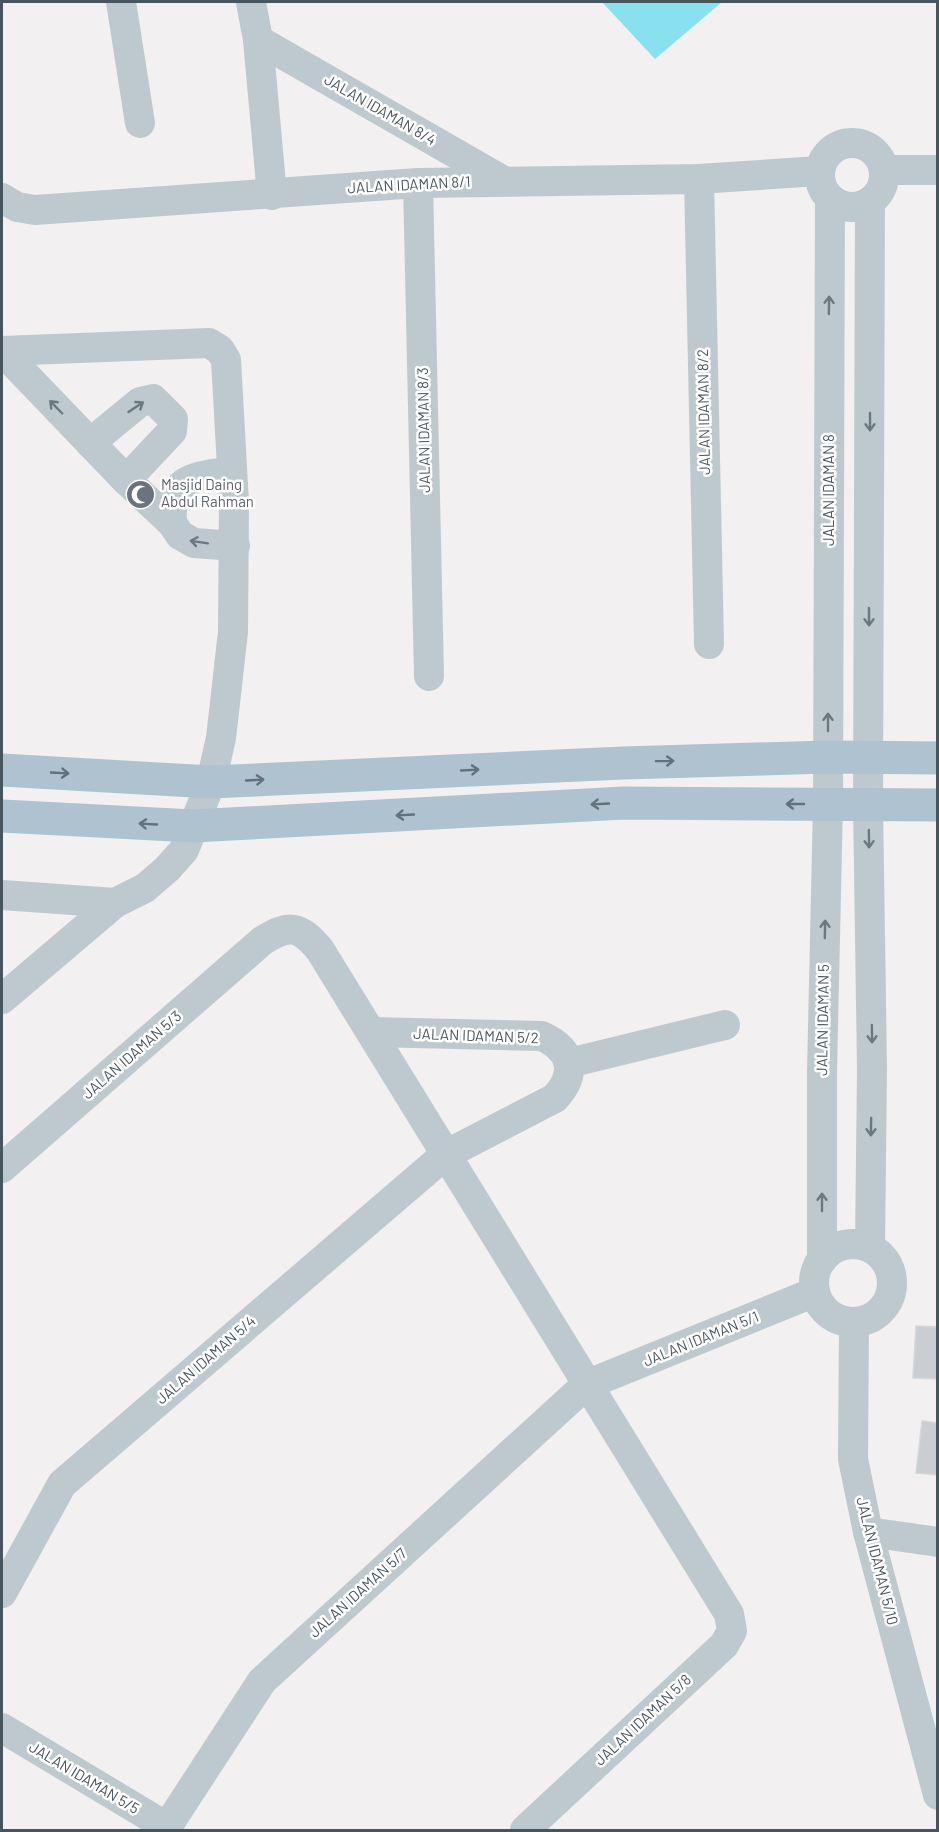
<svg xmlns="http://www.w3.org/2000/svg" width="939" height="1832" font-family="Barlow,sans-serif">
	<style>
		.water { fill: #89e1ef }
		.building { fill: #caced3; stroke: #d4d7dc; stroke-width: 1.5 }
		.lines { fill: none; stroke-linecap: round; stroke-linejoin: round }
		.minor { stroke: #bdc9cf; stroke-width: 30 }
		.major { stroke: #afc2cf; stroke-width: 33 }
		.oneway { stroke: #6a7880 }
		.oneway2 { stroke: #61707a }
		.labels { text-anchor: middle; stroke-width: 5; stroke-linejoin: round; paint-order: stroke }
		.street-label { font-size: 15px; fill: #47555e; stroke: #fff }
		.worship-label { font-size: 15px; fill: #5b616d; stroke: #fff; text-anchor: start }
	</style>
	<rect width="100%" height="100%" fill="#f2f0f0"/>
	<polygon class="water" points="602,2 722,2 655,59"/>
	<g class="building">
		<polygon points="916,1326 938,1327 938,1379 913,1378"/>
		<polygon points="922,1421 938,1423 938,1475 916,1473"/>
	</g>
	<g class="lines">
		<g class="minor">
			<polyline points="121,2 140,123"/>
			<polyline points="251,2 258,40 272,195"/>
			<polyline points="258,40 502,180"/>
			<circle cx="852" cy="175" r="32"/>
			<polyline points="884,170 938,170"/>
			<polyline points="699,179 709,644"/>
			<polyline points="418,183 429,676"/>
			<polyline points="2,198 17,207 35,210 418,183 699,179 819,171"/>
			<polyline points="2,351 209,343 220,350 226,360 234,503 233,632 221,738 211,782 184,850 167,869 145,888 115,903 2,999"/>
			<polyline points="2,351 126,480 172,523 180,535 194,543 235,546"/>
			<polyline points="90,443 140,402 153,399 173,419 172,431 126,480"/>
			<path d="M 172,523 C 169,477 193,477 231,471"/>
			<polyline points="2,895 115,903"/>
			<polyline points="569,1063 725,1025"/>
			<path d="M 2,1168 L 262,941 C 289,924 299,925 320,950 L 729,1614 L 732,1631 L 724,1645 L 525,1830"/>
			<circle cx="853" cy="1283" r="39"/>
			<polyline points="870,1247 872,1069 868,804 870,202"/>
			<polyline points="822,1260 822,1072 828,804 830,200"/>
			<polyline points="854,1323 853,1459 868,1532 938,1795"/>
			<polyline points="868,1532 938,1542"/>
			<path d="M 2,1593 L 62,1484 L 445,1155 L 555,1098 C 578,1073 572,1050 542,1036 L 371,1032"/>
			<polyline points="2,1728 167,1827"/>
			<polyline points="165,1830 262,1681 586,1385 815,1292"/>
		</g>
		<g class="major">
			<polyline points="2,770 211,782 623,763 828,757 938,758"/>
			<polyline points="2,816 193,826 624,803 938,805"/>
		</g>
	</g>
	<defs><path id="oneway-shaft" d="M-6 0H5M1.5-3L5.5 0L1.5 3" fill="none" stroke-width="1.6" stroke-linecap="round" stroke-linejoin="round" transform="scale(1.5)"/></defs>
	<g class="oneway">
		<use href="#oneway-shaft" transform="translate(829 305) rotate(-89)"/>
		<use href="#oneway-shaft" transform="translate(56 407) rotate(-134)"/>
		<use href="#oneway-shaft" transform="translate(136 407) rotate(-34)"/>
		<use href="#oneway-shaft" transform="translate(870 422) rotate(90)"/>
		<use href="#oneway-shaft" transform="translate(199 542) rotate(-171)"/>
		<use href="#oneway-shaft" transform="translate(869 617) rotate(90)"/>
		<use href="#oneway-shaft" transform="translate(828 722) rotate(-90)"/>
		<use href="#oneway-shaft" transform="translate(869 839) rotate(89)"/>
		<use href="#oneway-shaft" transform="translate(825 929) rotate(-89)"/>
		<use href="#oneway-shaft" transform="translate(872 1034) rotate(89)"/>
		<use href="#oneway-shaft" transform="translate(871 1127) rotate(91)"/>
		<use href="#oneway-shaft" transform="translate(822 1202) rotate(-90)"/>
	</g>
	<g class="oneway2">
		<use href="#oneway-shaft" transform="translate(665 761) rotate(-1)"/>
		<use href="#oneway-shaft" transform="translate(470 770) rotate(-3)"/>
		<use href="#oneway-shaft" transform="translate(60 773) rotate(3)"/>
		<use href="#oneway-shaft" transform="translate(255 780) rotate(-3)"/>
		<use href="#oneway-shaft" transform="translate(600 804) rotate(177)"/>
		<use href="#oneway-shaft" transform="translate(795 804) rotate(-180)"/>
		<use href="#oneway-shaft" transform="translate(405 815) rotate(177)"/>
		<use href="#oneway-shaft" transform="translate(148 824) rotate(-177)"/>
	</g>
	<defs>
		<symbol id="mosque-disc" viewBox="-11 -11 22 22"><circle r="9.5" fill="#6b7280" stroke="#fff"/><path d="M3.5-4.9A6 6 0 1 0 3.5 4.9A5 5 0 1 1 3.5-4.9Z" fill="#fff"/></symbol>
	</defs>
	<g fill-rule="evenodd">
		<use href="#mosque-disc" x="124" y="478" width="33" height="33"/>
	</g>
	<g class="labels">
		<g class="street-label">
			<text transform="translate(380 110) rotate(30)" y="5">JALAN IDAMAN 8/4</text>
			<text transform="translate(409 185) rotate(-3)" y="5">JALAN IDAMAN 8/1</text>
			<text transform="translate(704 412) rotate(-91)" y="5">JALAN IDAMAN 8/2</text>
			<text transform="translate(424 430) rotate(-91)" y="5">JALAN IDAMAN 8/3</text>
			<text transform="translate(829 490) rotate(-90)" y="5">JALAN IDAMAN 8</text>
			<text transform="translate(823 1020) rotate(-89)" y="5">JALAN IDAMAN 5</text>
			<text transform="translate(476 1036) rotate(2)" y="5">JALAN IDAMAN 5/2</text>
			<text transform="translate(132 1055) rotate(-41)" y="5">JALAN IDAMAN 5/3</text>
			<text transform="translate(701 1339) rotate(-22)" y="5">JALAN IDAMAN 5/1</text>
			<text transform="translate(206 1360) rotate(-41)" y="5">JALAN IDAMAN 5/4</text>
			<text transform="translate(877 1561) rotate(76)" y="5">JALAN IDAMAN 5/10</text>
			<text transform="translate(358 1593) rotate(-42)" y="5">JALAN IDAMAN 5/7</text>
			<text transform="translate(643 1720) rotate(-43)" y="5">JALAN IDAMAN 5/8</text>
			<text transform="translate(84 1778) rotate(31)" y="5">JALAN IDAMAN 5/5</text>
		</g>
		<g class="worship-label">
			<text x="161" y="490">Masjid Daing<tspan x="161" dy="17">Abdul Rahman</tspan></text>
		</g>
	</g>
	<rect width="939" height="1832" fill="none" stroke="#47555e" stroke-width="6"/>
</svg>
